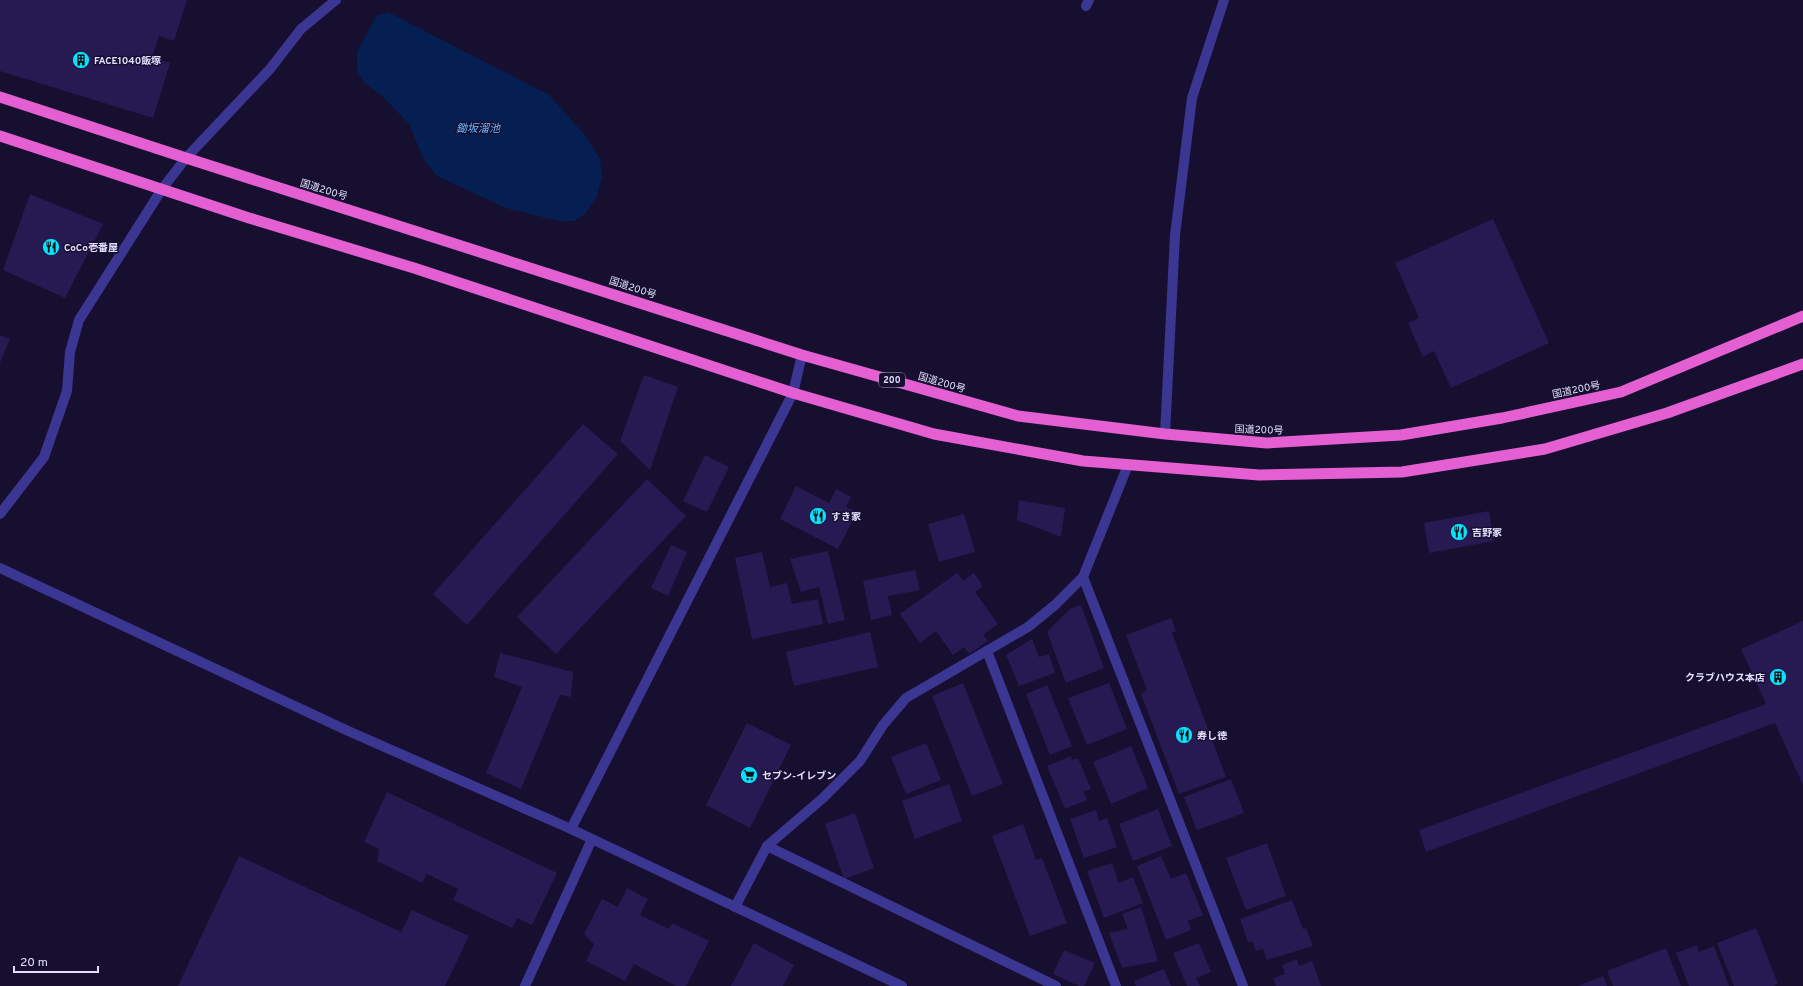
<svg xmlns="http://www.w3.org/2000/svg" width="1803" height="986" font-family="Overpass,'Noto Sans JP',sans-serif">
	<style>
		.water { fill: #051f52 }
		.building { fill: #271952 }
		.lines { fill: none; stroke-linecap: round; stroke-linejoin: round }
		.service { stroke: #3c3693; stroke-width: 10 }
		.minor { stroke: #3c3693; stroke-width: 10 }
		.tertiary { stroke: #3c3693; stroke-width: 10 }
		.trunk { stroke: #e45fd2; stroke-width: 11 }
		.labels { text-anchor: middle; stroke-width: 3; stroke-linejoin: round; paint-order: stroke }
		.shield { fill: #160f30; stroke: #a6a0c1; stroke-width: 1 }
		.shield-label { font-size: 9px; font-weight: bold; fill: #e3deff }
		.poi-label { font-size: 10px; font-weight: bold; fill: #e3deff; stroke: #160f30; text-anchor: start }
		.street-label { font-size: 10px; fill: #e3deff; stroke: #160f30 }
		.water-label { font-size: 11px; font-style: italic; fill: #6cb7ff; stroke: #160f30 }
	</style>
	<rect width="100%" height="100%" fill="#160f30"/>
	<polygon class="water" points="388,12 549,95 585,135 600,159 602,177 597,196 585,214 574,221 558,221 506,208 437,176 424,160 409,124 384,98 364,82 357,71 357,52 377,15"/>
	<g class="building">
		<polygon points="0,0 187,0 174,41 159,36 152,57 170,63 153,118 0,71"/>
		<polygon points="30,194 103,224 65,298 3,270"/>
		<polygon points="1493,219 1549,343 1451,388 1434,351 1423,357 1408,323 1419,318 1395,263"/>
		<polygon points="0,335 10,339 0,363"/>
		<polygon points="644,375 678,387 650,470 620,441"/>
		<polygon points="583,424 618,454 467,625 433,594"/>
		<polygon points="705,455 729,467 707,512 683,501"/>
		<polygon points="647,479 686,516 556,654 517,617"/>
		<polygon points="796,486 829,503 836,489 851,497 846,507 857,512 838,549 780,519"/>
		<polygon points="1019,500 1065,508 1061,537 1017,520"/>
		<polygon points="1489,511 1494,541 1429,553 1424,523"/>
		<polygon points="964,514 975,552 939,562 928,524"/>
		<polygon points="671,545 687,552 668,596 651,588"/>
		<polygon points="828,551 845,620 828,624 819,587 801,592 790,559"/>
		<polygon points="762,552 770,587 787,583 792,604 818,599 823,624 752,639 735,558"/>
		<polygon points="915,570 920,590 888,596 892,615 871,620 863,581"/>
		<polygon points="957,573 963,581 974,573 983,586 975,592 998,624 983,635 988,641 969,654 964,647 953,655 936,631 920,643 900,614"/>
		<polygon points="1081,605 1104,668 1066,683 1047,632 1070,609"/>
		<polygon points="1171,618 1176,631 1172,633 1226,777 1179,794 1141,694 1147,690 1126,635"/>
		<polygon points="1803,621 1803,785 1775,723 1426,852 1419,830 1766,704 1741,649"/>
		<polygon points="870,632 878,667 794,686 786,652"/>
		<polygon points="1032,639 1039,657 1049,654 1055,673 1019,686 1006,655"/>
		<polygon points="500,653 573,672 571,697 560,695 521,789 486,773 522,687 494,677"/>
		<polygon points="963,683 1003,784 972,796 932,696"/>
		<polygon points="1109,683 1127,729 1087,745 1068,698"/>
		<polygon points="1047,685 1072,746 1050,755 1026,694"/>
		<polygon points="747,723 791,745 750,828 706,805"/>
		<polygon points="926,743 941,780 906,794 891,757"/>
		<polygon points="1131,746 1148,788 1111,804 1093,762"/>
		<polygon points="1071,756 1072,760 1078,758 1091,789 1083,792 1087,800 1065,809 1047,766"/>
		<polygon points="1231,779 1244,813 1197,830 1184,797"/>
		<polygon points="949,784 962,821 915,839 902,801"/>
		<polygon points="387,792 557,873 532,925 517,918 512,928 453,900 458,889 427,874 422,883 377,861 379,849 364,842"/>
		<polygon points="1158,809 1172,846 1133,861 1119,824"/>
		<polygon points="1096,810 1099,821 1107,818 1117,847 1084,858 1070,819"/>
		<polygon points="855,813 874,868 844,879 825,824"/>
		<polygon points="1023,824 1036,860 1042,858 1067,923 1030,936 992,836"/>
		<polygon points="1267,843 1286,896 1246,910 1226,858"/>
		<polygon points="239,856 401,932 412,910 469,936 445,986 178,986"/>
		<polygon points="1161,856 1171,879 1186,873 1203,915 1188,921 1191,930 1166,940 1137,866"/>
		<polygon points="1112,863 1119,883 1133,877 1143,903 1104,918 1087,871"/>
		<polygon points="627,888 648,899 640,915 669,929 672,923 709,941 686,986 676,986 634,964 625,981 586,961 594,944 584,934 602,899 618,907"/>
		<polygon points="1292,900 1303,929 1306,928 1313,946 1267,960 1263,949 1256,951 1253,942 1248,942 1240,919"/>
		<polygon points="1141,907 1158,961 1122,968 1109,933 1128,929 1122,914"/>
		<polygon points="1756,928 1778,984 1773,986 1734,986 1717,943"/>
		<polygon points="754,943 794,965 783,986 731,986"/>
		<polygon points="1199,943 1211,972 1196,978 1200,986 1187,986 1173,953"/>
		<polygon points="1697,945 1699,952 1714,946 1729,986 1689,986 1676,953"/>
		<polygon points="1666,948 1681,986 1613,986 1607,971"/>
		<polygon points="1064,950 1095,963 1084,986 1079,986 1053,974"/>
		<polygon points="1297,959 1299,966 1312,961 1321,986 1276,986 1273,978 1285,974 1282,965"/>
		<polygon points="1164,969 1171,986 1136,986 1134,981"/>
		<polygon points="1603,976 1607,986 1577,986"/>
	</g>
	<g class="lines">
		<polyline class="service" points="525,986 592,839"/>
		<g class="minor">
			<polyline points="1086,6 1089,0"/>
			<polyline points="1165,434 1175,235 1192,98 1224,0"/>
			<polyline points="0,514 44,457 67,391 70,352 79,320 162,189 186,158 270,69 301,29 336,0"/>
			<polyline points="1083,577 1243,986"/>
			<polyline points="987,651 1116,986"/>
			<polyline points="767,846 1056,986"/>
			<polyline points="735,907 767,846 823,798 860,761 883,725 906,698 1028,627 1055,605 1083,577 1128,465"/>
		</g>
		<g class="tertiary">
			<polyline points="0,568 346,730 571,829 902,986"/>
			<polyline points="571,829 793,393 802,355"/>
		</g>
		<g class="trunk">
			<polyline points="0,97 186,158 802,355 1018,416 1165,434 1267,443 1401,435 1502,418 1621,392 1803,316"/>
			<polyline points="0,136 249,218 414,268 793,393 934,434 1083,461 1259,475 1402,472 1545,449 1667,413 1803,364"/>
		</g>
	</g>
	<defs>
		<symbol id="building-disc" viewBox="-11 -11 22 22"><circle r="9.5" fill="#0ae0ff" stroke="#160f30"/><path d="M-4-6H4V6H1V3H-1V6H-4ZM-2.5-4.3h1.7v1.8h-1.7ZM.8-4.3h1.7v1.8H.8ZM-2.5-1h1.7V.8h-1.7ZM.8-1h1.7V.8H.8Z" fill="#111"/></symbol>
		<symbol id="restaurant-disc" viewBox="-11 -11 22 22"><circle r="9.5" fill="#0ae0ff" stroke="#160f30"/><path d="M-5-6h1v4h1v-4h1v4h1v-4h1v5L-1.5 .5V6h-2V.5L-5-1ZM5-6V6H3V1.5H1.5Q1.5-4 5-6Z" fill="#111"/></symbol>
		<symbol id="supermarket-disc" viewBox="-11 -11 22 22"><circle r="9.5" fill="#0ae0ff" stroke="#160f30"/><path d="M-6-5.5h2.5l.6 2H6L4.5 2H-2.5L-4.4-4H-6ZM-1.5 3.2a1.3 1.3 0 1 0 .1 0ZM3 3.2a1.3 1.3 0 1 0 .1 0Z" fill="#111"/></symbol>
	</defs>
	<g fill-rule="evenodd">
		<use href="#building-disc" x="71" y="50" width="20" height="20"/>
		<use href="#restaurant-disc" x="41" y="237" width="20" height="20"/>
		<use href="#restaurant-disc" x="808" y="506" width="20" height="20"/>
		<use href="#restaurant-disc" x="1449" y="522" width="20" height="20"/>
		<use href="#building-disc" x="1768" y="667" width="20" height="20"/>
		<use href="#restaurant-disc" x="1174" y="725" width="20" height="20"/>
		<use href="#supermarket-disc" x="739" y="765" width="20" height="20"/>
	</g>
	<g class="labels">
		<rect class="shield" x="879" y="373" width="26" height="14" rx="3"/>
		<g class="shield-label">
			<text x="892" y="383">200</text>
		</g>
		<g class="poi-label">
			<text x="94" y="64">FACE1040飯塚</text>
			<text x="64" y="251">CoCo壱番屋</text>
			<text x="831" y="520">すき家</text>
			<text x="1472" y="536">吉野家</text>
			<text x="1765" y="681" text-anchor="end">クラブハウス本店</text>
			<text x="1197" y="739">寿し徳</text>
			<text x="762" y="779">セブン-イレブン</text>
		</g>
		<g class="street-label">
			<text transform="translate(324 189) rotate(17)" y="4">国道200号</text>
			<text transform="translate(633 287) rotate(18)" y="4">国道200号</text>
			<text transform="translate(942 382) rotate(16)" y="4">国道200号</text>
			<text transform="translate(1576 389) rotate(-12)" y="4">国道200号</text>
			<text transform="translate(1259 429) rotate(2)" y="4">国道200号</text>
		</g>
		<g class="water-label">
			<text x="478" y="132">鋤坂溜池</text>
		</g>
	</g>
	<path d="M14 966v6h84v-6" fill="none" stroke="#e3deff" stroke-width="2"/>
	<text x="20" y="966" font-size="12" fill="#e3deff" stroke="#160f30" stroke-width="3" paint-order="stroke">20 m</text>
</svg>
